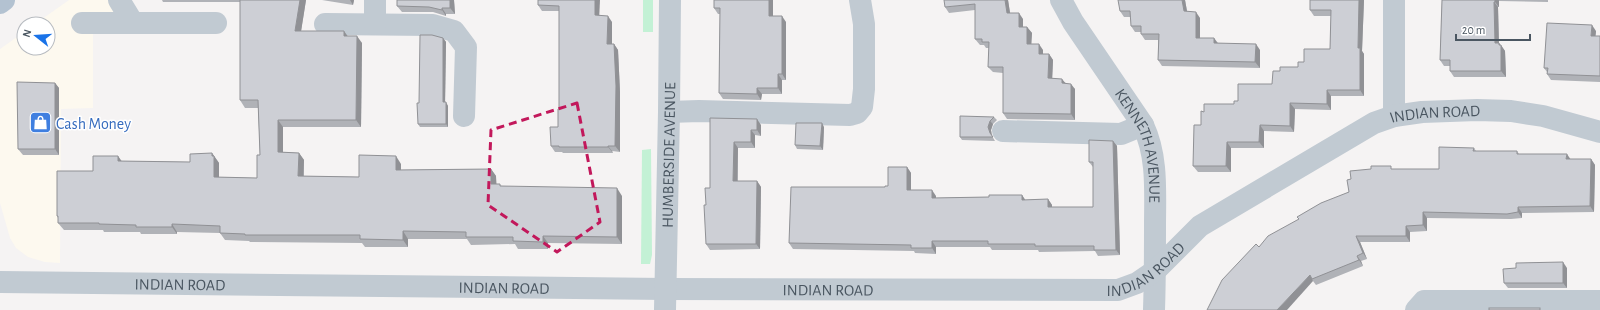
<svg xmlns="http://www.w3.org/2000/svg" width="1600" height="310" font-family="'Alegreya Sans',sans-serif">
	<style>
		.commercial { fill: #fdf9ef }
		.green { fill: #c3f1d5 }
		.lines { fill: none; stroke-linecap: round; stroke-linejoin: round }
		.minor { stroke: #c1cad2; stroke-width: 22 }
		.major { stroke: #b3c2d1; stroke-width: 22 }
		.wall { fill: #b0b2b7 }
		.shaded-wall { fill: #909195 }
		.building { fill: #cdcfd5; stroke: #909195 }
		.marked { fill: none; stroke: #c2185b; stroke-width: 3; stroke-dasharray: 8 5; stroke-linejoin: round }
		.labels { text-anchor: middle; stroke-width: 3; stroke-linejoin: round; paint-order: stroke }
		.street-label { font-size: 16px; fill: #4a5661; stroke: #fff }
		.shop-label { font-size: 16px; fill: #366cbe; stroke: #fff; text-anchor: start }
	</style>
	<rect width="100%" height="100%" fill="#f5f3f3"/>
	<polygon class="commercial" points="69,0 110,0 120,16 93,30 93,108 61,109 60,263 45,262 28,257 16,248 10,238 0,203 0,49 24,32 24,48 48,48 48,24 35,24"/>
	<g class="green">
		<rect x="643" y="0" width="10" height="32"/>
		<polygon points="651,149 652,255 650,264 641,264 642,150"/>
	</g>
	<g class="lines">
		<g class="minor">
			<polyline points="119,0 133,23"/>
			<path id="s1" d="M 1061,0 L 1073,22 L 1143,125 C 1158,157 1155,192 1155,227 C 1155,255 1155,282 1154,310"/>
			<polyline points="82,23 216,23"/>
			<polyline points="325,24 433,25 454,31 466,47 464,116"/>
			<polyline points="375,24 375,0"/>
			<polyline points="669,112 699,111 850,115 857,113 862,107 864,89 864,24 860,0"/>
			<polyline points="1394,116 1394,0"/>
			<polyline points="1003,131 1121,134 1143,125"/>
			<path id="s2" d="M 0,282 L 665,289 L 1118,290 L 1137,283 L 1156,270 L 1200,226 L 1374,123 L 1394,116 L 1422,112 L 1477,110 L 1511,111 L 1543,116 L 1600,132"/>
			<path id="s3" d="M 665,310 L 669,112 L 670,0"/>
			<polyline points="1416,310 1424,301 1600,301"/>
		</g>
		<polyline class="major" points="0,3 4,0"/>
	</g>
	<g class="wall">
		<polygon points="162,0 306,0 301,31 348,36 362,43 361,127 283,127 283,152 299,153 304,160 304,176 359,177 401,164 401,170 491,169 496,176 496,184 502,186 622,196 622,244 548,243 548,249 518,249 515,244 471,245 467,239 408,239 408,247 365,247 362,243 250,242 249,241 225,240 220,233 177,232 177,234 141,234 140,232 104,232 103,230 64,230 58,223 58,218 57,216 93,171 118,156 121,161 190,162 212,153 219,163 219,177 257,178 260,155 258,108 245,108 240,100 240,2 163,2"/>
		<polygon points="322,0 354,0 353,5"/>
		<polygon points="397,0 454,0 455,14 446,14 446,16 433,12 402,12 397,6"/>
		<polygon points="538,0 599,15 612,22 612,44 614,44 618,50 620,92 620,152 612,151 613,153 563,153 562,152 555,152 551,146 558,127 559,109 559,11 542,11 538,5"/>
		<polygon points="714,0 773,0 773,16 786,22 786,80 782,80 782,94 762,94 761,100 723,99 719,93 720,14 718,14 714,8"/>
		<polygon points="1008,0 1010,13 1023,19 1023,27 1027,27 1032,33 1031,44 1043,50 1043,54 1049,54 1053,60 1052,78 1066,83 1075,89 1075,120 1007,119 1003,113 1003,73 993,72 988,67 989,48 986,48 984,45 980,45 975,39 975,10 949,13 945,7"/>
		<polygon points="1185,0 1187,11 1200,18 1200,38 1214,38 1218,43 1260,50 1260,68 1162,66 1158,60 1158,40 1145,40 1141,34 1141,32 1135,32 1131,26 1131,17 1124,17 1120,11"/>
		<polygon points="1310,0 1364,0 1362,51 1364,54 1364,96 1331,96 1331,110 1295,109 1294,132 1264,131 1264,148 1231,148 1231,172 1198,172 1193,166 1204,112 1234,104 1238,101 1272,84 1280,71 1298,67 1304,62 1330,49 1331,16 1314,16 1310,10"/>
		<polygon points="1442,0 1548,0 1548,2 1499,1 1499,7 1498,7 1499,43 1505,51 1506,77 1454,77 1450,71 1450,66 1444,66 1440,60"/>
		<polygon points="1596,31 1595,36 1600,36 1600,82 1551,80 1547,74 1547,72 1544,68"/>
		<polygon points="443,38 446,42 445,102 448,106 448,127 420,127 418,124 419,103"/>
		<polygon points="55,83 59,88 59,155 23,155 18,149"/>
		<polygon points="994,117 997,120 993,124 991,130 992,136 995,141 962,140 960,137"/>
		<polygon points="710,118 761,125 761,136 755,135 755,148 738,148 738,181 757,181 761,187 760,249 710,250 706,244 706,205 710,188"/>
		<polygon points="824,127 823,150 797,149 795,145"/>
		<polygon points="1113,141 1117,146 1120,255 1098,256 1095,251 1039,252 1038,250 992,250 990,247 936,247 936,254 915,253 914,251 793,249 789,243 888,186 907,167 911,173 911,190 936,196 936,198 989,197 1022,195 1025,200 1048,199 1052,205 1052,207 1093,207 1093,167 1089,162"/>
		<polygon points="1474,148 1476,151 1517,151 1519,154 1570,159 1591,159 1595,165 1594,212 1522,213 1522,218 1511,219 1427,218 1427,231 1410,232 1410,242 1360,242 1367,259 1361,261 1363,266 1316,285 1313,281 1259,247 1349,192 1351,179 1393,169 1439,169"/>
		<polygon points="1516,268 1567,268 1567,288 1508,288 1504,283"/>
	</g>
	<g class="shaded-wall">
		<polygon points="300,0 306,0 300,38 295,31"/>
		<polygon points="350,0 354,0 353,5"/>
		<polygon points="450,0 454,0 455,14 450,8"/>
		<polygon points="595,0 600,0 599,21 595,15"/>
		<polygon points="769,0 773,0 773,22 769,16"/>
		<polygon points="1005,0 1008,0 1011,19 1007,13"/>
		<polygon points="1182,0 1185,0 1188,17 1184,11"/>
		<polygon points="1359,0 1364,0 1362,51 1364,54 1364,96 1360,90 1358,48"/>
		<polygon points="1495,0 1499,0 1499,7 1495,2"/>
		<polygon points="1494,2 1498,7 1499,48 1495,43"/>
		<polygon points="442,8 446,14 446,16 442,10"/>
		<polygon points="1196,12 1200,18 1200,44 1196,38"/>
		<polygon points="1019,13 1023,19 1023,33 1019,27"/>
		<polygon points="608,16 612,22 612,50 607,44"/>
		<polygon points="782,16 786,22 786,80 782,74"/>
		<polygon points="1592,25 1596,31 1595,42 1591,36"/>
		<polygon points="1027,27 1032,33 1031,50 1027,44"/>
		<polygon points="344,31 349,38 344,36"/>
		<polygon points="357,36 362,43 361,127 356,120"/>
		<polygon points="443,38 446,42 445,106 443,102"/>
		<polygon points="1214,38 1218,44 1214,43"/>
		<polygon points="1499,43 1501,47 1501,45 1505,51 1506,77 1501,71"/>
		<polygon points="614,44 618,50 620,92 620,152 615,146"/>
		<polygon points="1039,44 1043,50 1043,60 1039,54"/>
		<polygon points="1256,44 1260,50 1260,68 1255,62"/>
		<polygon points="1049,54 1053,60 1052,84 1048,78"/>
		<polygon points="778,74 782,80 782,94 778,88"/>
		<polygon points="1062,79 1067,85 1062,83"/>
		<polygon points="55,83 59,88 59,155 55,149"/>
		<polygon points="1071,84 1075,89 1075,120 1071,114"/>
		<polygon points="757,88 762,94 761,100 757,94"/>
		<polygon points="1327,90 1331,96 1331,110 1327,104"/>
		<polygon points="446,102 448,106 448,127 446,124"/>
		<polygon points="1290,103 1295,109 1294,132 1290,126"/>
		<polygon points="757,119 761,125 761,136 757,130"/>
		<polygon points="278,120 283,127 283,159 278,152"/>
		<polygon points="990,121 993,124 991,130 992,137 990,133 988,127"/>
		<polygon points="822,123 824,127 823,150 820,146"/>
		<polygon points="1260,125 1264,131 1264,148 1259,142"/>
		<polygon points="751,130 755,135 755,148 751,142"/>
		<polygon points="1113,141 1117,146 1120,255 1116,250"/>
		<polygon points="734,142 738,148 737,187 733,181"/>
		<polygon points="1227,142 1231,148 1231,172 1226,166"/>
		<polygon points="608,146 612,151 613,153 608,147"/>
		<polygon points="212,153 219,163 219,184 214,177"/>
		<polygon points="299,153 304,160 303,184 298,176"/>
		<polygon points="1567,154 1571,160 1566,159"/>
		<polygon points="118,156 123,163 118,161"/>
		<polygon points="396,156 401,164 401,177 396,170"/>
		<polygon points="1591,159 1595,165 1594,212 1590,206"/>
		<polygon points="907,167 911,173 911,195 907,190"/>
		<polygon points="491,169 496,176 497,192 491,184"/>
		<polygon points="757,181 761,187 760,249 756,244"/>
		<polygon points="617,188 622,196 622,244 617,237"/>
		<polygon points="932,190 936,196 936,204 932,198"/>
		<polygon points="1022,195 1026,201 1022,200"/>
		<polygon points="1048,199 1052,205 1052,213 1048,207"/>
		<polygon points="1518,207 1522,213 1522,218 1518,212"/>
		<polygon points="1423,212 1427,218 1427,231 1423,225"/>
		<polygon points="172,224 177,232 177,234 172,227"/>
		<polygon points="1406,226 1410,232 1410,242 1406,236"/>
		<polygon points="403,231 408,239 408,247 403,240"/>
		<polygon points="543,236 548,243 548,249 543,242"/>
		<polygon points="1356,236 1360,242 1367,259 1363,253"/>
		<polygon points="932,241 936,247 936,254 932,248"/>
		<polygon points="1357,256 1361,261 1363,266 1359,260"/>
		<polygon points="1563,262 1567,268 1567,288 1563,283"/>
		<polygon points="1310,275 1313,281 1287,310 1277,310"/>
	</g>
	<g class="building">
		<polygon points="240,0 300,0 295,31 344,31 344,36 357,36 356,120 278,120 278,152 299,153 298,176 359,177 359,155 396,156 396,170 491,169 491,184 500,184 500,186 617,188 617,237 543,236 543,242 513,241 513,237 466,237 466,232 403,231 403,240 360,239 360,235 245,235 245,234 220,233 220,226 172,224 172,227 136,227 136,225 99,224 99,223 58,223 58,216 57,216 57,171 93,171 93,156 118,156 118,161 190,162 190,154 212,153 212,156 214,156 214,177 257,178 257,155 260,155 258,100 240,100"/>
		<polygon points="397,0 450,0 450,8 442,8 442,10 429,7 397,6"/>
		<polygon points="538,0 595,0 595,15 608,16 607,44 614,44 616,86 615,146 608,146 608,147 559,147 559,146 551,146 550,127 558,127 558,109 559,109 559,6 538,5"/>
		<polygon points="714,0 769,0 769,16 782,16 782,74 778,74 778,88 757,88 757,94 719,93 720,8 714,8"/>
		<polygon points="944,0 1005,0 1007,13 1019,13 1019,27 1027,27 1027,44 1039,44 1039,54 1049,54 1048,78 1062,79 1062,83 1071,84 1071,114 1003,113 1003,67 988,67 989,42 982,42 982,39 975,39 975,4 945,7"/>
		<polygon points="1118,0 1182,0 1184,11 1196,12 1196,38 1214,38 1214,43 1256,44 1255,62 1158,60 1159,34 1141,34 1141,26 1131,26 1130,11 1120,11"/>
		<polygon points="1310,0 1359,0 1358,48 1360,48 1360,90 1327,90 1327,104 1290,103 1290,126 1260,125 1259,142 1227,142 1226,166 1193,166 1194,125 1201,125 1201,111 1204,112 1204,104 1234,104 1234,101 1238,101 1238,84 1272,84 1273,71 1280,71 1280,67 1298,67 1298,62 1304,62 1304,49 1330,49 1331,10 1310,10"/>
		<polygon points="1442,0 1495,0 1495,2 1494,2 1495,43 1499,43 1499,45 1501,45 1501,71 1450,71 1450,60 1440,60"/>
		<polygon points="1547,23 1592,25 1591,36 1600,36 1600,76 1547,74 1548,68 1544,68"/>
		<polygon points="420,35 432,35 443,38 443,102 446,102 446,124 418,124 417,103 419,103"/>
		<polygon points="17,82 55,83 55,149 18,149"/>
		<polygon points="960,116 994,117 990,121 988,127 990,133 993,137 960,137"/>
		<polygon points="710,118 757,119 757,130 751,130 751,142 734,142 733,181 757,181 756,244 706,244 704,205 706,205 705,188 710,188"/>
		<polygon points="796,123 822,123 820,146 795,145"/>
		<polygon points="1089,140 1113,141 1116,250 1094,250 1094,246 1035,246 1035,244 988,244 988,241 932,241 932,248 911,248 911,245 789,243 791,187 885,187 885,186 888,186 888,167 907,167 907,190 932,190 932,198 989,197 989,195 1022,195 1022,200 1048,199 1048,207 1093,207 1093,162 1089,162"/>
		<polygon points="1439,147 1474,148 1473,151 1517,151 1517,154 1567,154 1566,159 1591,159 1590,206 1518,207 1518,212 1507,214 1423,212 1423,225 1406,226 1406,236 1356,236 1363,253 1357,256 1359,260 1312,279 1310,275 1277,310 1207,310 1222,280 1256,244 1259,247 1268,236 1299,219 1297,217 1321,203 1349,192 1347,180 1351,179 1350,171 1371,169 1371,166 1391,166 1391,169 1439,169"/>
		<polygon points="1563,262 1563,283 1504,283 1503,269 1516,268 1516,263"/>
		<rect x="1489" y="308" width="51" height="2"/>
	</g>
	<path class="marked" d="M 577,103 L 600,222 L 557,252 L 488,205 L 491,130 Z"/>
	<defs>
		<symbol id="shop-square" viewBox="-11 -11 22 22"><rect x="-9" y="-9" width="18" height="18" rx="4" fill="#3f7fe0" stroke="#fff"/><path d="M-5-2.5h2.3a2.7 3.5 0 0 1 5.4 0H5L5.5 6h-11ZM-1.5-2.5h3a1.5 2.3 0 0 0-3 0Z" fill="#fff"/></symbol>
	</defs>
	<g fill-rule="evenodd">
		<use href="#shop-square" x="28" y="110" width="25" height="25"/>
	</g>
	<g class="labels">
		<g class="street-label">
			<text dy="6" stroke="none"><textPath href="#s2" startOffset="1488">INDIAN ROAD</textPath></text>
			<text dy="6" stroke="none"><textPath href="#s1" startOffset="168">KENNETH AVENUE</textPath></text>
			<text dy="6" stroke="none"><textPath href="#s3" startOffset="155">HUMBERSIDE AVENUE</textPath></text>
			<text dy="6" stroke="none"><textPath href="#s2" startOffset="1152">INDIAN ROAD</textPath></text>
			<text dy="6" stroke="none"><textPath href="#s2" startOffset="180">INDIAN ROAD</textPath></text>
			<text dy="6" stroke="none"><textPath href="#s2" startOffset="504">INDIAN ROAD</textPath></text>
			<text dy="6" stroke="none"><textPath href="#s2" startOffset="828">INDIAN ROAD</textPath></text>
		</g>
		<g class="shop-label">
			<text x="56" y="129">Cash Money</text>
		</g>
	</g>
	<g transform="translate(36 36) rotate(287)"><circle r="19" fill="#ffffff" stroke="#b7bbc0"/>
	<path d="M0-3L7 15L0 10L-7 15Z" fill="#1a73e8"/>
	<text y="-6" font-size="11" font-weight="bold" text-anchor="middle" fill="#4a5661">N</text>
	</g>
	<path d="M1456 34v6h74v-6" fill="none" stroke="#4a5661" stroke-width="2"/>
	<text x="1462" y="34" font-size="12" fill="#4a5661" stroke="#ffffff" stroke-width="3" paint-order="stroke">20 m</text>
</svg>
